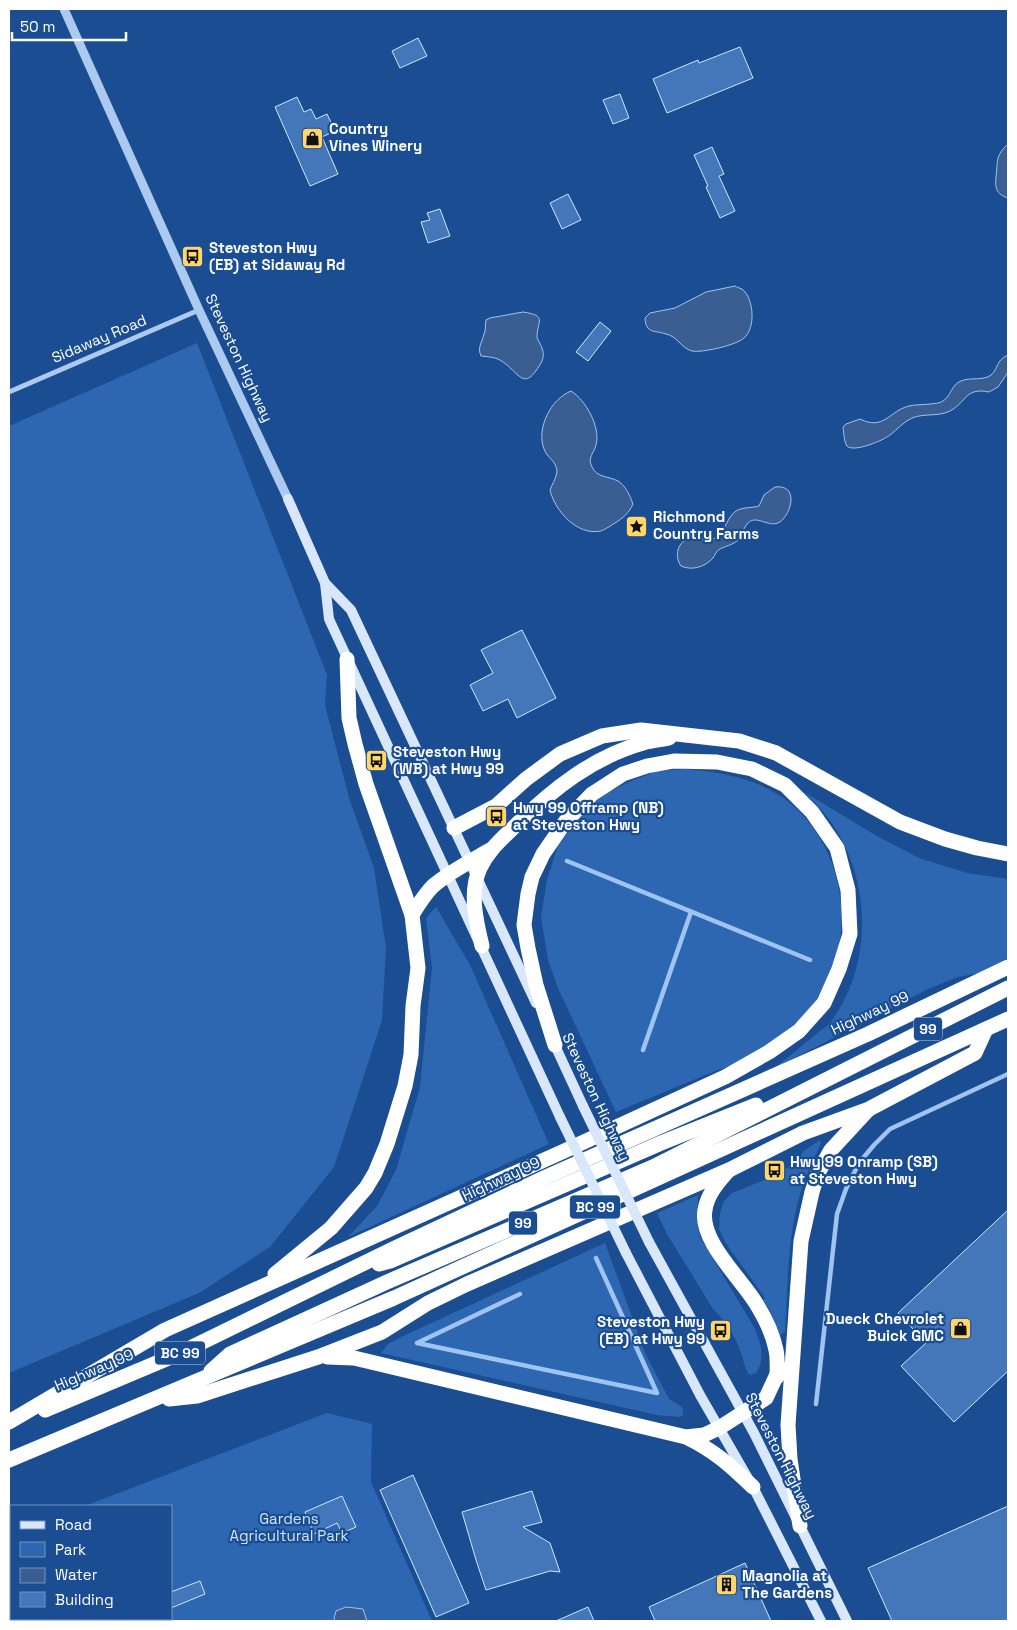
<svg xmlns="http://www.w3.org/2000/svg" width="1017" height="1630" font-family="'Space Grotesk',sans-serif">
	<style>
		.green { fill: #2e67b1 }
		.water { fill: #3a5e91; stroke: #9fc4f1 }
		.lines { fill: none; stroke-linecap: round; stroke-linejoin: round }
		.stream { stroke: #9fc4f1; stroke-width: 4.5 }
		.building { fill: #4477ba; stroke: #d2e4fb }
		.minor { stroke: #acc9ef; stroke-width: 5 }
		.tertiary { stroke: #acc9ef; stroke-width: 9 }
		.secondary { stroke: #d9e7fb; stroke-width: 10 }
		.motorway { stroke: #fff; stroke-width: 15 }
		.secondary-bridge { stroke: #d9e7fb; stroke-width: 10 }
		.labels { text-anchor: middle; stroke-width: 4.5; stroke-linejoin: round; paint-order: stroke }
		.shield { fill: #1b4d93; stroke: #bbcadf; stroke-width: 1 }
		.shield-label { font-size: 14px; font-weight: bold; fill: #fff }
		.poi-label { font-size: 15px; font-weight: bold; fill: #fff; stroke: #1b4d93; text-anchor: start }
		.street-label { font-size: 15px; fill: #fff; stroke: #1b4d93 }
		.park-label { font-size: 15px; fill: #d2e4fb; stroke: #1b4d93 }
	</style>
	<rect width="100%" height="100%" fill="#1b4d93"/>
	<g class="green">
		<polygon points="197,343 327,675 325,705 349,798 374,868 386,948 382,1020 334,1167 270,1247 199,1293 9,1373 9,426"/>
		<path d="M 685,769 C 721,772 762,779 791,804 C 854,858 859,961 801,1021 C 796,1026 789,1030 783,1034 C 774,1041 765,1049 756,1054 C 739,1063 720,1069 703,1076 C 674,1088 645,1100 616,1112 L 558,988 L 548,960 L 541,917 L 547,880 L 558,845 L 588,806 L 608,792 L 631,781 L 657,771 Z"/>
		<path d="M 804,792 L 875,835 L 919,858 L 967,873 L 1008,879 L 1008,958 L 985,972 L 958,977 L 928,989 L 773,1069 C 787,1058 801,1047 815,1035 C 820,1031 828,1026 832,1020 C 871,967 871,888 838,833 C 829,817 817,804 804,792 Z"/>
		<polygon points="436,907 470,965 549,1144 348,1237 377,1206 396,1170 420,1087 432,968 426,918"/>
		<path d="M 820,1140 L 821,1143 C 815,1156 809,1169 804,1182 C 787,1230 788,1282 785,1332 L 780,1335 L 770,1311 L 763,1300 L 765,1298 L 725,1242 L 719,1229 L 720,1213 L 724,1201 L 732,1193 L 767,1179 L 791,1166 L 804,1151 Z"/>
		<path d="M 698,1195 L 697,1219 L 700,1237 L 754,1327 C 761,1342 766,1359 756,1373 L 750,1375 C 744,1369 744,1360 741,1353 C 736,1337 725,1320 713,1309 L 667,1234 L 657,1213 Z"/>
		<polygon points="605,1243 645,1353 669,1399 681,1406 683,1410 683,1415 680,1417 657,1415 381,1353 388,1344 401,1337"/>
		<polygon points="327,1413 372,1424 371,1482 432,1621 9,1621 9,1536 11,1535 11,1619 171,1619 171,1506 85,1506"/>
	</g>
	<g class="water">
		<path d="M 1008,144 L 1008,198 C 996,194 995,188 996,177 C 998,161 995,156 1008,144 Z"/>
		<path d="M 735,286 C 737,287 739,288 742,289 C 754,298 756,328 744,338 C 737,345 702,353 692,351 C 681,348 677,336 666,334 C 654,330 646,334 645,318 L 650,313 L 675,308 L 706,292 Z"/>
		<path d="M 523,312 C 548,316 537,320 537,338 C 542,347 546,354 541,363 C 523,394 520,372 500,360 C 495,357 488,357 481,356 C 477,347 482,343 484,334 C 486,330 485,325 486,320 L 490,318 Z"/>
		<path d="M 1008,355 L 1008,372 L 998,387 L 989,392 C 965,387 967,402 950,411 C 938,417 924,413 912,418 C 903,422 898,429 890,435 C 884,440 854,453 847,446 C 844,442 844,433 843,427 L 846,424 L 860,419 C 884,431 889,411 909,406 C 917,404 938,405 943,401 C 951,396 951,385 961,381 C 970,377 983,381 991,375 C 999,368 995,361 1008,355 Z"/>
		<path d="M 571,391 C 586,400 601,428 596,445 C 594,453 587,458 592,467 C 597,478 609,476 618,481 C 626,486 630,496 633,504 C 629,513 623,518 615,523 C 610,526 606,529 601,531 C 577,536 555,511 550,490 C 552,484 556,479 557,472 C 557,461 547,458 544,449 C 536,428 551,399 571,391 Z"/>
		<path d="M 775,487 C 799,484 792,513 780,522 C 769,529 756,513 747,524 C 743,529 742,536 737,541 C 732,545 726,546 720,549 C 716,551 715,555 713,558 C 705,567 692,571 681,566 C 674,556 677,541 691,538 C 701,536 706,544 717,537 C 726,530 727,517 736,511 C 742,507 752,508 759,506 L 764,495 Z"/>
		<polygon points="346,1607 363,1609 367,1621 335,1621 334,1618 336,1611"/>
	</g>
	<g class="lines">
		<g class="stream">
			<polyline points="567,861 810,960"/>
			<polyline points="643,1050 691,912"/>
			<polyline points="520,1294 417,1343 657,1393 596,1258"/>
			<polyline points="816,1404 837,1214 846,1189 859,1163 874,1145 890,1129 1008,1074"/>
		</g>
	</g>
	<g class="building">
		<polygon points="418,38 427,56 400,68 392,51"/>
		<polygon points="740,47 753,78 667,113 653,79 698,60 699,63"/>
		<polygon points="620,94 629,118 613,124 603,100"/>
		<polygon points="297,97 304,112 311,109 316,119 327,114 335,131 322,137 338,174 310,186 275,107"/>
		<polygon points="712,147 724,174 719,176 735,211 720,218 706,187 708,186 694,155"/>
		<polygon points="568,194 581,220 562,229 550,203"/>
		<polygon points="440,209 450,236 428,243 421,222 430,220 427,213"/>
		<polygon points="600,322 611,331 588,361 576,352"/>
		<polygon points="522,630 556,698 517,718 508,699 483,711 470,685 493,673 481,650"/>
		<polygon points="1008,1210 1008,1371 954,1422 901,1366 926,1343 898,1313"/>
		<polygon points="413,1475 469,1603 436,1617 380,1490"/>
		<polygon points="532,1491 542,1522 523,1527 550,1543 560,1572 550,1571 486,1590 476,1560 462,1512"/>
		<polygon points="342,1496 356,1527 342,1533 337,1523 314,1534 305,1512"/>
		<polygon points="1008,1506 1008,1621 892,1621 868,1568"/>
		<polygon points="745,1563 771,1621 655,1621 649,1607"/>
		<polygon points="200,1581 205,1594 171,1608 171,1592"/>
		<polygon points="588,1607 594,1621 556,1621"/>
	</g>
	<g class="lines">
		<polyline class="minor" points="9,392 199,310"/>
		<polyline class="tertiary" points="64,9 199,310 288,499"/>
		<g class="secondary">
			<polyline points="288,499 325,583 329,619 560,1117"/>
			<polyline points="325,583 351,610 536,1003"/>
			<polyline points="552,1039 583,1106"/>
			<polyline points="649,1242 754,1433 847,1621"/>
			<polyline points="626,1253 700,1395 753,1487 821,1621"/>
		</g>
		<g class="motorway">
			<polyline points="454,828 496,806 526,779 560,754 602,736 641,730 739,741 776,753 900,822 945,839 977,848 1008,854"/>
			<path d="M 412,915 C 418,905 424,895 433,886 C 449,872 471,861 490,850"/>
			<path d="M 482,946 C 476,921 469,892 480,868 C 488,850 503,838 517,824 C 553,789 593,757 643,743 C 651,740 660,740 669,738"/>
			<path d="M 728,1171 C 718,1182 707,1195 705,1210 C 699,1241 742,1279 757,1305 C 765,1318 773,1335 776,1350 C 778,1359 777,1369 777,1377"/>
			<polyline points="379,1264 390,1261 661,1143 756,1105"/>
			<polyline points="275,1274 331,1228 366,1188 375,1173 387,1144 405,1086 411,1055 413,1006 418,968 412,915 366,784 355,744 349,718 347,659"/>
			<path d="M 327,1357 L 354,1358 L 686,1437 C 715,1451 731,1466 753,1487"/>
			<polyline points="211,1371 230,1354 387,1282 653,1167 1008,988"/>
			<polyline points="169,1399 197,1396 318,1357 382,1332 428,1303 467,1284 729,1170 803,1133 869,1109 975,1053 986,1029"/>
			<polyline points="45,1410 178,1354 393,1249 546,1177 868,1034 1008,967"/>
			<polyline points="9,1422 165,1330 562,1152 725,1077 769,1052 799,1031 824,1003 839,969 850,934 848,890 837,848 812,812 785,785 752,769 717,762 674,761 647,766 623,774 592,794 565,822 543,854 532,877 528,894 524,925 528,948 536,985 555,1045"/>
			<polyline points="686,1437 704,1435 719,1428 766,1398 780,1368"/>
			<polyline points="9,1460 394,1298 1008,1019"/>
			<polyline points="800,1526 790,1459 788,1425 801,1241 812,1192 818,1173 831,1150 868,1110"/>
		</g>
		<g class="secondary-bridge">
			<polyline points="583,1106 649,1242"/>
			<polyline points="560,1117 626,1253"/>
		</g>
	</g>
	<defs>
		<symbol id="shop-square" viewBox="-11 -11 22 22"><rect x="-9" y="-9" width="18" height="18" rx="4" fill="#ffd66a" stroke="#1b4d93"/><path d="M-5-2.5h2.3a2.7 3.5 0 0 1 5.4 0H5L5.5 6h-11ZM-1.5-2.5h3a1.5 2.3 0 0 0-3 0Z" fill="#111"/></symbol>
		<symbol id="bus-square" viewBox="-11 -11 22 22"><rect x="-9" y="-9" width="18" height="18" rx="4" fill="#ffd66a" stroke="#1b4d93"/><path d="M-5-6H5V4H4V6H2V4H-2V6H-4V4H-5ZM-3.5-4V0h7V-4ZM-3.5 1.2v1.5H-2V1.2ZM2 1.2v1.5H3.5V1.2Z" fill="#111"/></symbol>
		<symbol id="sight-square" viewBox="-11 -11 22 22"><rect x="-9" y="-9" width="18" height="18" rx="4" fill="#ffd66a" stroke="#1b4d93"/><path d="M0-6L1.8-2.2L6-1.7L2.9 1.2L3.7 5.4L0 3.3L-3.7 5.4L-2.9 1.2L-6-1.7L-1.8-2.2Z" fill="#111"/></symbol>
		<symbol id="building-square" viewBox="-11 -11 22 22"><rect x="-9" y="-9" width="18" height="18" rx="4" fill="#ffd66a" stroke="#1b4d93"/><path d="M-4-6H4V6H1V3H-1V6H-4ZM-2.5-4.3h1.7v1.8h-1.7ZM.8-4.3h1.7v1.8H.8ZM-2.5-1h1.7V.8h-1.7ZM.8-1h1.7V.8H.8Z" fill="#111"/></symbol>
	</defs>
	<g fill-rule="evenodd">
		<use href="#shop-square" x="300" y="126" width="25" height="25"/>
		<use href="#bus-square" x="180" y="244" width="25" height="25"/>
		<use href="#sight-square" x="624" y="514" width="25" height="25"/>
		<use href="#bus-square" x="364" y="748" width="25" height="25"/>
		<use href="#bus-square" x="484" y="804" width="25" height="25"/>
		<use href="#bus-square" x="762" y="1158" width="25" height="25"/>
		<use href="#shop-square" x="948" y="1316" width="25" height="25"/>
		<use href="#bus-square" x="708" y="1318" width="25" height="25"/>
		<use href="#building-square" x="714" y="1572" width="25" height="25"/>
	</g>
	<g class="labels">
		<g class="shield">
			<rect x="914" y="1017.5" width="28" height="23" rx="4"/>
			<rect x="570" y="1195.5" width="50" height="23" rx="4"/>
			<rect x="509" y="1211.5" width="28" height="23" rx="4"/>
			<rect x="155" y="1341.5" width="50" height="23" rx="4"/>
		</g>
		<g class="shield-label">
			<text x="928" y="1034">99</text>
			<text x="595" y="1212">BC 99</text>
			<text x="523" y="1228">99</text>
			<text x="180" y="1358">BC 99</text>
		</g>
		<g class="poi-label">
			<text x="329" y="134">Country<tspan x="329" dy="17">Vines Winery</tspan></text>
			<text x="209" y="253">Steveston Hwy<tspan x="209" dy="17">(EB) at Sidaway Rd</tspan></text>
			<text x="653" y="522">Richmond<tspan x="653" dy="17">Country Farms</tspan></text>
			<text x="393" y="757">Steveston Hwy<tspan x="393" dy="17">(WB) at Hwy 99</tspan></text>
			<text x="513" y="813">Hwy 99 Offramp (NB)<tspan x="513" dy="17">at Steveston Hwy</tspan></text>
			<text x="790" y="1167">Hwy 99 Onramp (SB)<tspan x="790" dy="17">at Steveston Hwy</tspan></text>
			<text x="944" y="1324" text-anchor="end">Dueck Chevrolet<tspan x="944" dy="17">Buick GMC</tspan></text>
			<text x="705" y="1327" text-anchor="end">Steveston Hwy<tspan x="705" dy="17">(EB) at Hwy 99</tspan></text>
			<text x="742" y="1581">Magnolia at<tspan x="742" dy="17">The Gardens</tspan></text>
		</g>
		<g class="street-label">
			<text transform="translate(99 339) rotate(-23)" y="5">Sidaway Road</text>
			<text transform="translate(239 358) rotate(65)" y="5">Steveston Highway</text>
			<text transform="translate(870 1013) rotate(-25)" y="5">Highway 99</text>
			<text transform="translate(596 1097) rotate(65)" y="5">Steveston Highway</text>
			<text transform="translate(501 1179) rotate(-25)" y="5">Highway 99</text>
			<text transform="translate(94 1370) rotate(-23)" y="5">Highway 99</text>
			<text transform="translate(781 1456) rotate(63)" y="5">Steveston Highway</text>
		</g>
		<g class="park-label">
			<text x="289" y="1524">Gardens<tspan x="289" dy="17">Agricultural Park</tspan></text>
		</g>
	</g>
	<rect width="1017" height="1630" fill="none" stroke="#ffffff" stroke-width="20"/>
	<rect x="10" y="1505" width="162" height="115" fill="#1b4d93" stroke="#7694be"/>
	<rect x="20" y="1521" width="25" height="8" fill="#d9e7fb" stroke="#7694be"/>
	<text x="55" y="1530" font-size="15" fill="#ffffff">Road</text>
	<rect x="20" y="1542" width="25" height="15" fill="#2e67b1" stroke="#7694be"/>
	<text x="55" y="1555" font-size="15" fill="#ffffff">Park</text>
	<rect x="20" y="1568" width="25" height="15" fill="#3a5e91" stroke="#7694be"/>
	<text x="55" y="1580" font-size="15" fill="#ffffff">Water</text>
	<rect x="20" y="1592" width="25" height="15" fill="#4477ba" stroke="#7694be"/>
	<text x="55" y="1605" font-size="15" fill="#ffffff">Building</text>
	<path d="M12 32v8h114v-8" fill="none" stroke="#ffffff" stroke-width="2.5"/>
	<text x="20" y="32" font-size="15" fill="#ffffff" stroke="#1b4d93" stroke-width="4" paint-order="stroke">50 m</text>
</svg>
